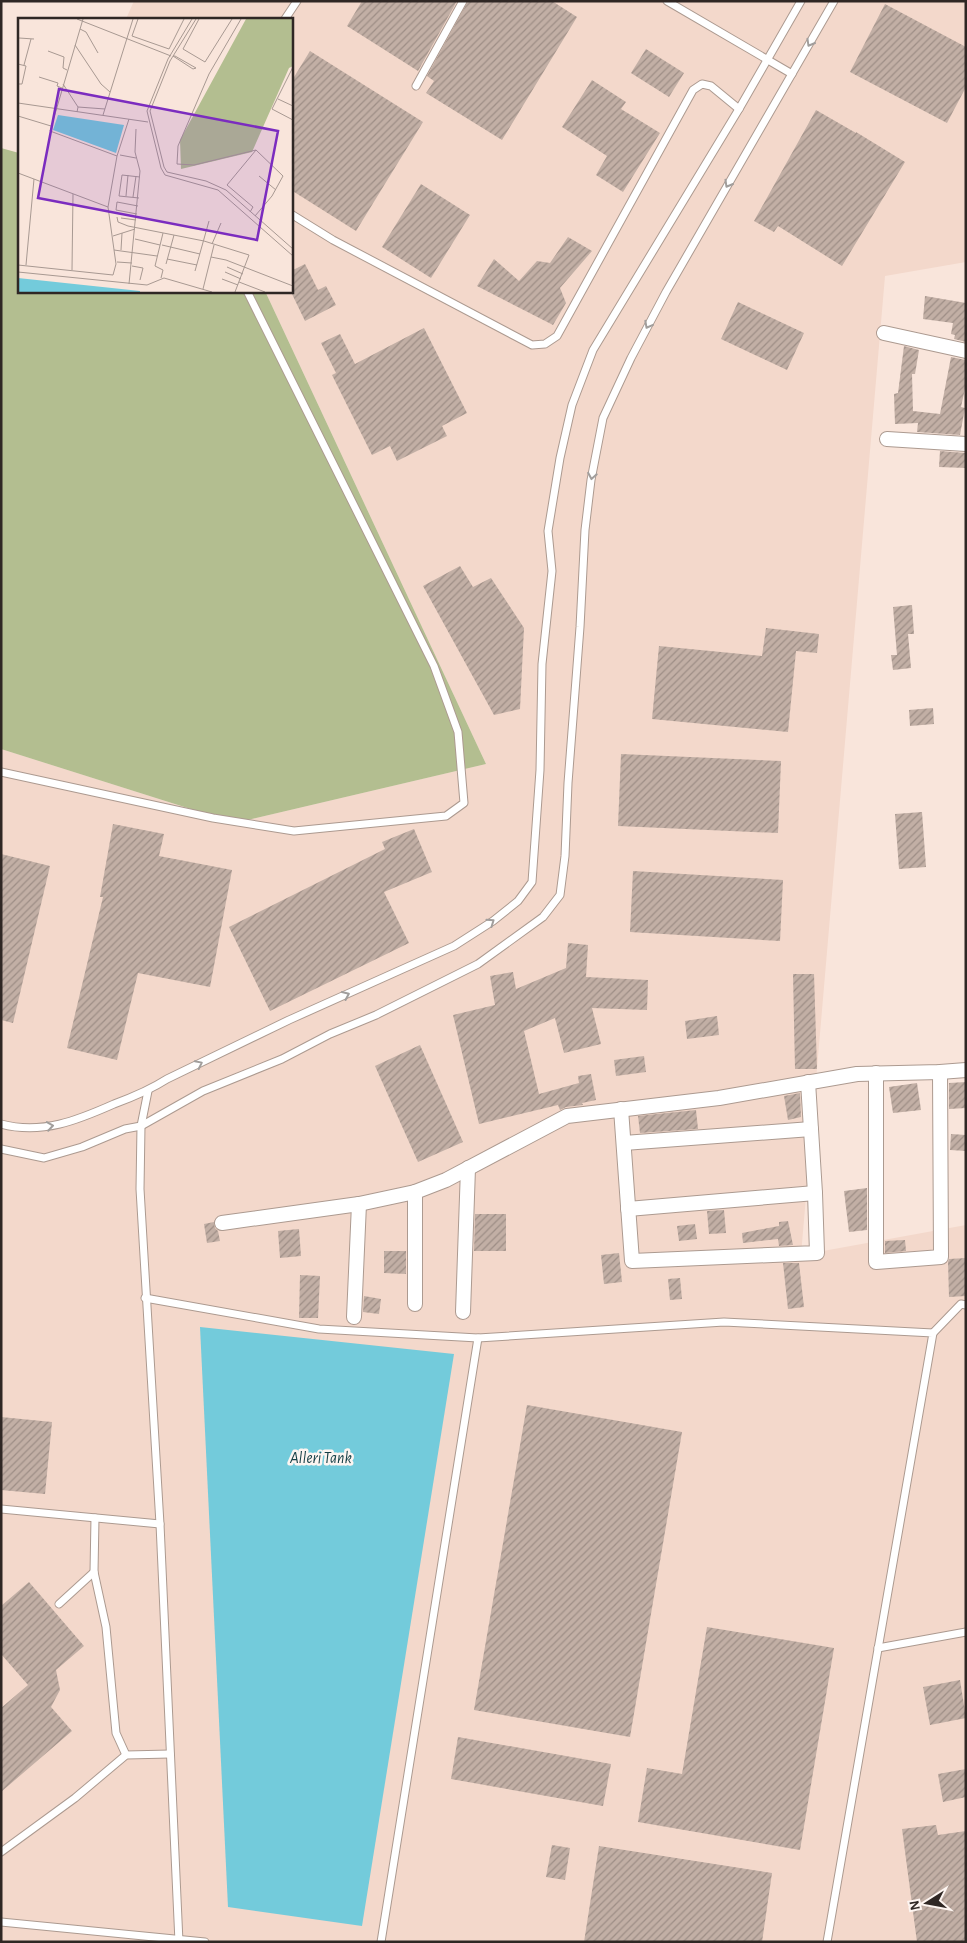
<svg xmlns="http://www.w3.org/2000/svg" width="967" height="1943" font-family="'Alegreya Sans',sans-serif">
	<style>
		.built { fill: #f3d8cb }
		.green { fill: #b3be90 }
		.water { fill: #73cbdb }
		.building { fill: url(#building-hatch) }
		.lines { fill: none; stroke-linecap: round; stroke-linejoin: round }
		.service-casing { stroke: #ac9a90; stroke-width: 9 }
		.minor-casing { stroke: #ac9a90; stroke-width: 16 }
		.service { stroke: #fff; stroke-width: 7 }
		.minor { stroke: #fff; stroke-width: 14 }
		.oneway { stroke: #a19e9c }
		.labels { text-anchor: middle; stroke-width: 5; stroke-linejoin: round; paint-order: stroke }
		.water-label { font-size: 16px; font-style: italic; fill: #174047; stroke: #fdf5f1 }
		.inset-road { fill: none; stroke: #a89992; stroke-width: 1 }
		.view { fill: #7b2cbf; fill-opacity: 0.15; stroke: #7b2cbf; stroke-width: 2.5 }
		.inset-edge { fill: none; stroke: #2f2724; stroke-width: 2.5 }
	</style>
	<defs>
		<pattern id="building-hatch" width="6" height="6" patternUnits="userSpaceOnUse" patternTransform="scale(1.25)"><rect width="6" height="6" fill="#c2afa5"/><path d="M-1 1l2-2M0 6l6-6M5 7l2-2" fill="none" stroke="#9e8e86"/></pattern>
	</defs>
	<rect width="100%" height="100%" fill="#f9e5db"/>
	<polygon class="built" points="134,1 966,1 966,262 885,276 801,1255 966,1225 966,1942 1,1942 1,749 235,823 486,764 265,291 291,291 291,19 126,19"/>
	<polygon class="green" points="1,148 19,153 19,291 265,291 486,764 235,823 1,749"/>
	<polygon class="water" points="200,1327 454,1354 362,1926 228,1907"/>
	<g class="building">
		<polygon points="362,1 457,1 418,71 347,26"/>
		<polygon points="468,1 552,1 577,17 502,140 426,93 434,81 427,76"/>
		<polygon points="885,4 966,47 966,87 947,123 850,72"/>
		<polygon points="646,49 684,73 669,97 631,73"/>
		<polygon points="310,51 423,122 356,231 291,190 291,82"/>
		<polygon points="592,80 626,102 621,109 660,133 623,192 596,175 607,156 562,127"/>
		<polygon points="816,110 856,133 856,132 905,162 842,266 778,226 774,232 754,221"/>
		<polygon points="421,184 470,215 431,278 382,247"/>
		<polygon points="568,237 592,251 560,288 566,303 553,325 477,286 494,259 519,281 537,261 550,263"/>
		<polygon points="305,264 318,290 326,286 336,305 305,321 291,292 291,271"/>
		<polygon points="925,296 966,303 966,342 954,339 955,335 951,334 953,323 923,319"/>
		<polygon points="738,302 804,333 787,370 721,339"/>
		<polygon points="424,328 467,413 442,426 447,436 397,461 390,446 372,455 332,375 336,373 321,343 340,334 355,364"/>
		<polygon points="904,346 919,350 915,374 912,374 913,411 940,414 951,357 966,360 966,384 961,407 965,408 960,435 917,432 918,423 895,424 894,394 898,393"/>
		<polygon points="940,451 966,453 966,468 939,467"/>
		<polygon points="460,566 473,587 491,578 524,628 520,709 494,715 423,586"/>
		<polygon points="912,605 914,634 908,634 911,668 893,670 891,655 897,655 893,607"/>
		<polygon points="766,628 819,634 817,653 796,651 788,732 652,719 659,646 762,656"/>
		<polygon points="933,708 934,724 910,726 909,710"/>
		<polygon points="621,754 781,761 778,833 618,826"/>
		<polygon points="922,812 926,867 899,869 895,814"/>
		<polygon points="113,824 164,834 159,856 232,870 210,987 138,973 117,1060 67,1048 103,897 100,897"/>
		<polygon points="414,829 432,872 384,892 409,943 270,1011 229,927 385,849 382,842"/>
		<polygon points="1,854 50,866 13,1023 1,1020"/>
		<polygon points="633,871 783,880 780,941 630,932"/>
		<polygon points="568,943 588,945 586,977 648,980 647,1010 592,1008 601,1044 564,1053 555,1018 524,1031 539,1094 579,1083 578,1076 591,1074 596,1100 582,1103 583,1105 566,1107 560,1110 558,1105 479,1124 453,1015 495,1005 490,976 513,972 516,989 566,968"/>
		<polygon points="793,974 814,974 817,1069 795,1069"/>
		<polygon points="717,1016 719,1035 687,1039 685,1021"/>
		<polygon points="420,1045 463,1142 418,1162 375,1066"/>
		<polygon points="644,1056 646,1072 616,1076 614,1060"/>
		<polygon points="966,1082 966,1108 949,1109 949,1083"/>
		<polygon points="917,1083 921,1110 893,1113 889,1087"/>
		<polygon points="800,1093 801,1117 788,1120 784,1096"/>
		<polygon points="696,1110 698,1129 640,1133 638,1116"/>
		<polygon points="951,1134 966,1135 966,1151 950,1150"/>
		<polygon points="867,1188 867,1230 849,1232 844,1191"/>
		<polygon points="724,1210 726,1233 709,1234 707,1211"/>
		<polygon points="475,1214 506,1214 506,1251 474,1251"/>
		<polygon points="788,1221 793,1245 779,1246 778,1239 743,1243 742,1233 779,1226 779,1222"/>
		<polygon points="214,1222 215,1228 218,1231 220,1241 207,1243 204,1224"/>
		<polygon points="695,1224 697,1239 679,1241 677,1226"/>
		<polygon points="299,1229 301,1256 280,1258 278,1231"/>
		<polygon points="905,1240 906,1251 885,1253 885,1241"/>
		<polygon points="384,1251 406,1251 406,1274 384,1273"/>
		<polygon points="619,1253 622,1282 604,1284 601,1255"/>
		<polygon points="966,1258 966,1296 949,1297 948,1262 949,1259"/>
		<polygon points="783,1263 799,1263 804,1307 788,1309"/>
		<polygon points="300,1275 320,1276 318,1318 299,1318"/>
		<polygon points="680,1278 682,1299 670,1300 668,1279"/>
		<polygon points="364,1296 381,1299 379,1314 363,1312"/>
		<polygon points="527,1405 682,1432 630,1737 474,1710"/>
		<polygon points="1,1417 52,1422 45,1494 1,1490"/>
		<polygon points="29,1582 84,1646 56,1670 60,1690 51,1707 72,1731 1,1792 1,1708 28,1685 1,1654 1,1606"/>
		<polygon points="707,1627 834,1648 800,1850 638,1822 647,1768 682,1774"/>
		<polygon points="960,1680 966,1718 930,1725 923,1687"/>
		<polygon points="458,1737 611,1764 603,1806 451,1779"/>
		<polygon points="966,1769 966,1797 943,1802 938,1774"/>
		<polygon points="936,1825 938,1835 966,1831 966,1942 917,1942 902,1829"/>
		<polygon points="552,1845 570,1848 565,1880 546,1877"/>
		<polygon points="599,1846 772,1873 762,1942 584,1942"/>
	</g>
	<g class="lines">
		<defs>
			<g id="service">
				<polyline points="667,1 792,74"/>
				<polyline points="285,19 297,1"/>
				<polyline points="416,86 463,1"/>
				<polyline points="291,214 333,240 532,345 545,344 557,336 693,90 702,84 711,86 739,109"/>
				<polyline points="1,772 213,818 294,831 446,816 464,803 458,732 434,666 247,291"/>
				<polyline points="148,1091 141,1126 140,1189 160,1524 179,1942"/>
				<path d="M 1,1124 C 42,1135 78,1120 114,1104 C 133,1097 150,1090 167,1079 L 289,1020 L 454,946 L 493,921 L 518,901 L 532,882 L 540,770 L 542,664 L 552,571 L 548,531 L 560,458 L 572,405 L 593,350 L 739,109 L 801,1"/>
				<polyline points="1,1149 44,1158 82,1147 125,1129 141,1126 203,1091 282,1059 330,1034 376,1015 478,964 543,917 560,895 565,856 568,783 580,627 585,530 591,480 603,418 631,358 666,292 834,1"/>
				<polyline points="145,1298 319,1329 478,1338 724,1322 933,1333 827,1942"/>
				<polyline points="933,1333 961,1304 966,1305"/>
				<polyline points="1,1509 160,1524"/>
				<polyline points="95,1518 94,1572 106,1627 116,1733 126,1755"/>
				<polyline points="59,1604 94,1572"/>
				<polyline points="878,1648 966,1632"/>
				<polyline points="1,1852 75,1798 126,1755 170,1754"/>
				<polyline points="1,1922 205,1942"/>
				<polyline points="381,1942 478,1338"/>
			</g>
			<g id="minor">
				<polyline points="884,333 966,351"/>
				<polyline points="887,439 966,444"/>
				<polyline points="876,1073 876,1262 941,1257 940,1072"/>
				<polyline points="621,1109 632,1261 817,1253 815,1193 808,1082"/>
				<polyline points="624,1143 811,1129"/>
				<polyline points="415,1192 415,1304"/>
				<polyline points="628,1209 815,1193"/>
				<polyline points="222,1223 359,1204 415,1192 446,1180 567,1116 719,1098 857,1074 940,1072 966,1070"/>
				<polyline points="463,1312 468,1168"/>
				<polyline points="354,1317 359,1204"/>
			</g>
		</defs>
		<use href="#service" class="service-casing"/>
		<use href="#minor" class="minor-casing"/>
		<use href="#service" class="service"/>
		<use href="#minor" class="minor"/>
	</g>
	<defs><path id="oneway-chevron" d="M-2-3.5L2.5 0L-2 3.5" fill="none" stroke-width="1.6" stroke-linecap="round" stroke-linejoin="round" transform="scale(1.25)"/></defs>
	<g class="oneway">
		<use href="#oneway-chevron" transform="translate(810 43) rotate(120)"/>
		<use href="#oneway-chevron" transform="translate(728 184) rotate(120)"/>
		<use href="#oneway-chevron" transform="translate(648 325) rotate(118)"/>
		<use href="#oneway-chevron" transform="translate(592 476) rotate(100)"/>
		<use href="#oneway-chevron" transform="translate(491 922) rotate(-35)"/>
		<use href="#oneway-chevron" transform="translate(346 995) rotate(-24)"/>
		<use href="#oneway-chevron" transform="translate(199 1064) rotate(-26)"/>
		<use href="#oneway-chevron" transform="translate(50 1126) rotate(-9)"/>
	</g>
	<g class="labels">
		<g class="water-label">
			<text x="321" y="1463">Alleri Tank</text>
		</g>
	</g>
	<g transform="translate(18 18)">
		<rect width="275" height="275" fill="#f9e5db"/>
		<path d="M 228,1 L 275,1 L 275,48 L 271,50 L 234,134 L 163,151 L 162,122 Z" fill="#b3be90"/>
		<path d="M 40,97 L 106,107 L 98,135 L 35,112 ZM 0,260 L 122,273 L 122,274 L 0,274 Z" fill="#73cbdb"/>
		<path class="inset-road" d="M 59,1 L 153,38M 65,1 L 32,113 L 99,138M 120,1 L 114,18 L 151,31 L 166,1M 174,1 L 150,41 L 129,93 L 143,150 L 147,157 L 200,172 L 275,238M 178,1 L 152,43 L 132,93 L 146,149 L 149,154 L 188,163 L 208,172 L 275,231M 181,1 L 165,31 L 187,44 L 214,1M 223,1 L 191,56 L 160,128 L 159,146 L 176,147 L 238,132M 62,11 L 68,14 L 80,35M 1,20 L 16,21M 57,27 L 83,66 L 92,74M 30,33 L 46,39 L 45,50 L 49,52M 155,38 L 157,38 L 178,50 L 175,51 ZM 0,46 L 8,48 L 4,66 L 0,66M 6,47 L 13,21M 275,49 L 254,91 L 275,102M 21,59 L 40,65 L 39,68 L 44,70M 45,66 L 60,89 L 59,94M 260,81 L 275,88M 0,85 L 130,104M 60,89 L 87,91M 85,97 L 115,1M 0,98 L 33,108M 102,137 L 118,140M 0,155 L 90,189 L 99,138 L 111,101M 241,158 L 258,172M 108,178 L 110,157M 115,179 L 118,158M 121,180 L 101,178 L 104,157 L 122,159M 232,194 L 235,189 L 209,167 L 238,132 L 265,158 L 254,178 L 237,198M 119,196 L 98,192 L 99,184 L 120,188M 99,199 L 100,204 L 110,208 L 186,223 L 231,237 L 217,274M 103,200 L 118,202M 95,218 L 117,211M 117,221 L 142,227M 194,226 L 203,205M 144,227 L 182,236M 96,232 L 139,238M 103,232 L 104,215M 193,239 L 208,242 L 275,268M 149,241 L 179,247M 99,244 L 114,245M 148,246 L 156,217M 0,247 L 95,257 L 98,246 L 90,189M 8,247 L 16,161M 114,248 L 125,250 L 122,262M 209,249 L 225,256M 54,252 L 55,176M 177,253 L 191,203M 0,254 L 129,267 L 146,260 L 194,274M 207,254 L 223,261M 143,260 L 145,252 L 137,248 L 145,215M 204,261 L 220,267M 221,264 L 247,274M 111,266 L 122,153 L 117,134 L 118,111M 185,271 L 196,227"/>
		<path class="view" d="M 41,71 L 260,113 L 239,222 L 20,180 Z"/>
		<rect width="275" height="275" class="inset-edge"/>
	</g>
	<rect width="967" height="1943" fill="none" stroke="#2f2724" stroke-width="5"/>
	<g transform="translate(927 1903) rotate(259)" stroke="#fdf5f1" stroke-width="4" paint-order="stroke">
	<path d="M0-4L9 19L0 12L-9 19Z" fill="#2f2724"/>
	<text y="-8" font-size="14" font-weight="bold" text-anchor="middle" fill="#2f2724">N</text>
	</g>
</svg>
